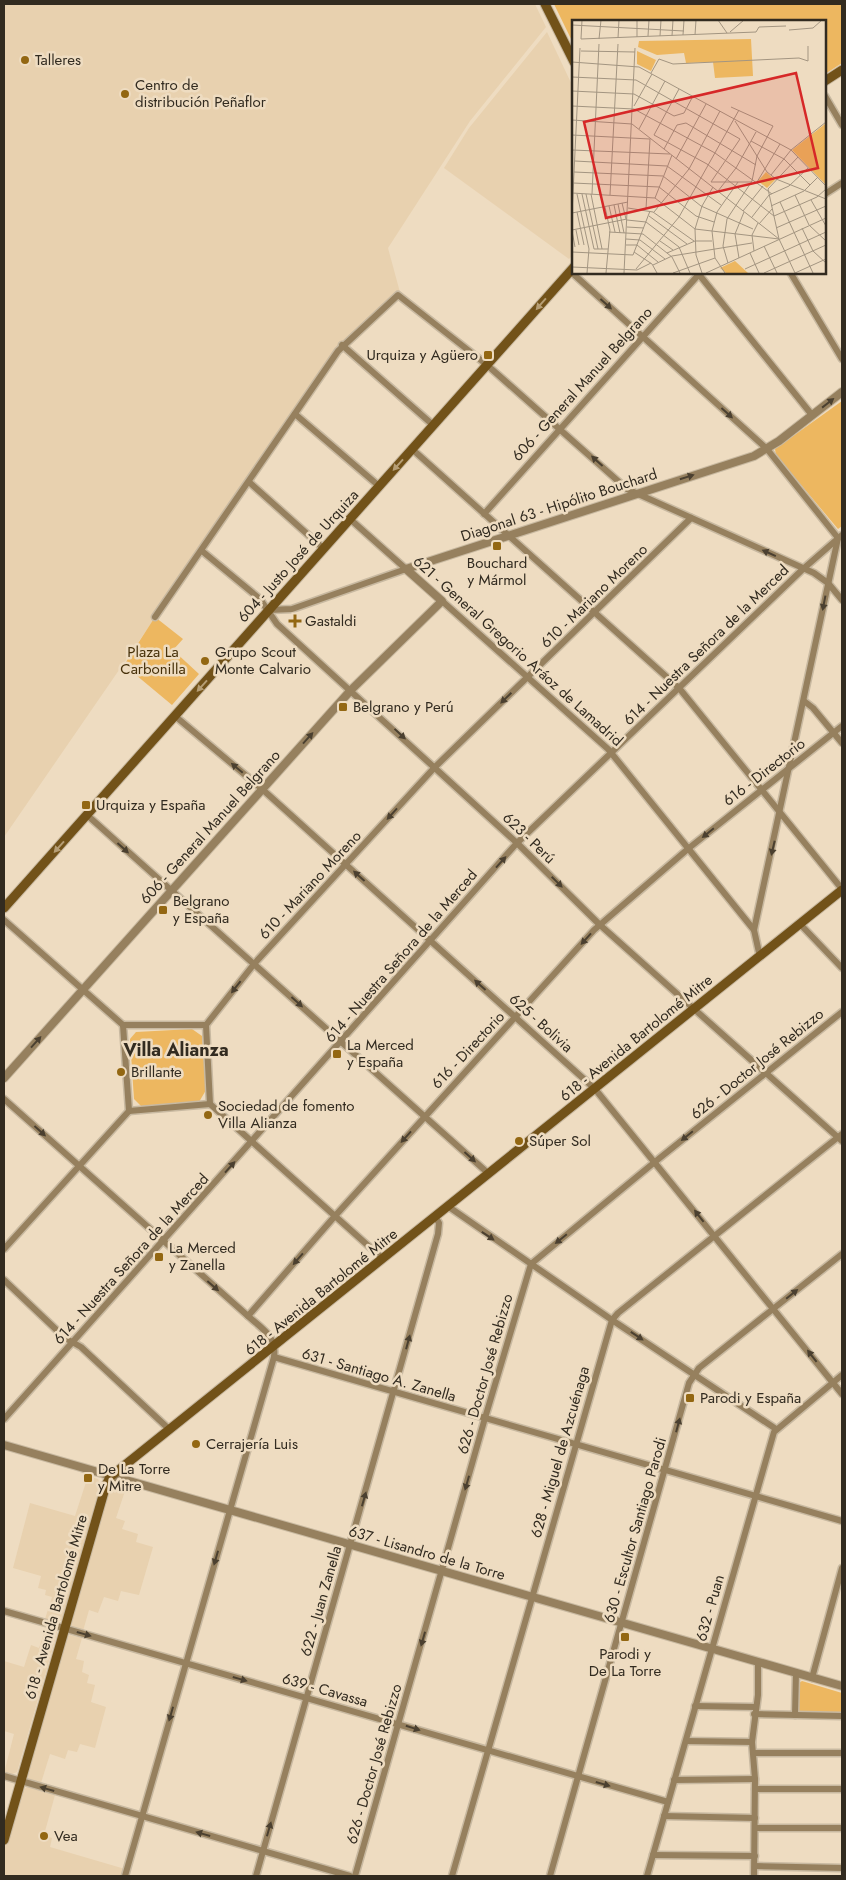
<svg xmlns="http://www.w3.org/2000/svg" width="846" height="1880" font-family="Jost,sans-serif">
	<style>
		.built { fill: #e8d1af }
		.green { fill: #edb760 }
		.lines { fill: none; stroke-linecap: round; stroke-linejoin: round }
		.minor-casing { stroke: #c8b9a1; stroke-width: 9 }
		.tertiary-casing { stroke: #c8b9a1; stroke-width: 10 }
		.secondary-casing { stroke: #c8b9a1; stroke-width: 11 }
		.minor { stroke: #96805e; stroke-width: 6 }
		.tertiary { stroke: #96805e; stroke-width: 8 }
		.secondary { stroke: #725219; stroke-width: 9 }
		.oneway { fill: #b69e75 }
		.oneway2 { fill: #4b4030 }
		.poi-dot { fill: #936712; stroke: #eedcc1; stroke-width: 2 }
		.labels { text-anchor: middle; stroke-width: 5; stroke-linejoin: round; paint-order: stroke }
		.poi-label { font-size: 15px; fill: #322b20; stroke: #eedcc1; text-anchor: start }
		.street-label { font-size: 15px; fill: #322b20; stroke: #eedcc1 }
		.park-label { font-size: 15px; fill: #463009; stroke: #eedcc1 }
		.quarter-label { font-size: 18px; font-weight: bold; fill: #322b20; stroke: #eedcc1 }
		.inset-road { fill: none; stroke: #a39581; stroke-width: 1 }
		.view { fill: #d62828; fill-opacity: 0.15; stroke: #d62828; stroke-width: 2.5 }
		.inset-edge { fill: none; stroke: #322b20; stroke-width: 2.5 }
	</style>
	<rect width="100%" height="100%" fill="#eedcc1"/>
	<g class="built">
		<polygon points="4,4 535,4 546,27 470,121 388,248 401,296 345,342 4,837"/>
		<polygon points="547,32 573,87 574,254 569,259 444,168 469,128"/>
		<polygon points="88,1476 98,1479 101,1486 63,1619 57,1623 45,1619 52,1597 45,1595 46,1590 38,1588 41,1576 13,1568 30,1503 75,1516"/>
		<polygon points="115,1483 127,1485 116,1518 125,1521 122,1529 138,1534 136,1542 153,1547 139,1595 121,1591 118,1601 104,1597 98,1613 89,1610 83,1631 73,1628 71,1623 109,1491"/>
		<polygon points="46,1627 57,1632 56,1637 17,1772 10,1775 4,1773 14,1734 4,1731 4,1661 24,1667 31,1645 39,1648"/>
		<polygon points="70,1635 82,1638 76,1659 84,1661 82,1672 89,1675 87,1683 95,1685 91,1702 106,1707 95,1748 80,1744 77,1752 68,1750 65,1759 50,1754 41,1783 29,1780 26,1775 65,1638"/>
		<polygon points="27,1787 55,1795 44,1835 52,1838 50,1847 125,1869 123,1876 4,1876 4,1849 20,1793"/>
	</g>
	<g class="green">
		<polygon points="554,4 842,4 842,63 825,74 825,21 574,21 573,43"/>
		<polygon points="842,401 842,526 838,529 776,455 775,449"/>
		<polygon points="155,617 183,639 173,650 199,674 172,705 124,665"/>
		<polygon points="192,1029 202,1036 206,1090 199,1102 141,1106 134,1099 130,1039 136,1032"/>
		<polygon points="802,1681 842,1693 842,1712 799,1713 799,1683"/>
	</g>
	<g class="lines">
		<defs>
			<g id="minor">
				<polyline points="825,96 842,125"/>
				<polyline points="825,194 842,183"/>
				<polyline points="570,271 767,449 838,538 754,930"/>
				<polyline points="697,272 812,415"/>
				<polyline points="790,272 842,359"/>
				<polyline points="342,345 433,425"/>
				<polyline points="295,414 379,486"/>
				<polyline points="412,449 679,688 842,889"/>
				<polyline points="249,482 324,549"/>
				<polyline points="484,514 701,272"/>
				<polyline points="202,551 260,599 277,624 517,843 600,925 842,1141"/>
				<polyline points="442,601 608,749 754,930 760,957"/>
				<polyline points="269,610 292,609 406,569 350,519"/>
				<polyline points="155,617 338,351 398,295 487,365 627,489 814,573 828,583 842,600"/>
				<polyline points="804,701 813,708 842,743"/>
				<polyline points="175,716 262,789 595,1089 842,1394"/>
				<polyline points="87,815 489,1174"/>
				<polyline points="4,920 123,1025"/>
				<polyline points="800,924 842,968"/>
				<polyline points="123,1025 206,1025"/>
				<polyline points="206,1025 254,964 435,767 691,518"/>
				<polyline points="206,1025 210,1104 383,1259"/>
				<path d="M 4,1099 L 248,1316 C 262,1329 277,1336 274,1357 L 125,1876"/>
				<polyline points="129,1111 210,1104"/>
				<polyline points="449,1207 612,1320 776,1429"/>
				<polyline points="4,1249 129,1111 123,1025"/>
				<polyline points="4,1280 65,1338 81,1347 170,1430"/>
				<polyline points="248,1316 335,1216 594,930 689,848 842,726"/>
				<polyline points="274,1357 842,1521"/>
				<polyline points="4,1419 517,843 803,569 842,535"/>
				<polyline points="4,1611 668,1802"/>
				<polyline points="812,1678 842,1568"/>
				<polyline points="695,1706 756,1707"/>
				<polyline points="754,1714 842,1716"/>
				<polyline points="795,1715 796,1673"/>
				<polyline points="686,1741 752,1742"/>
				<polyline points="754,1753 842,1753"/>
				<polyline points="4,1776 350,1876"/>
				<polyline points="674,1780 755,1779"/>
				<polyline points="755,1789 842,1789"/>
				<polyline points="664,1816 755,1818"/>
				<polyline points="756,1828 842,1828"/>
				<polyline points="653,1855 755,1856"/>
				<polyline points="755,1866 842,1868"/>
				<polyline points="256,1876 438,1234 439,1223 436,1218"/>
				<polyline points="355,1876 485,1418 531,1264 656,1161 842,1012"/>
				<polyline points="452,1876 612,1320 618,1313 842,1134"/>
				<polyline points="550,1876 689,1383 699,1368 842,1254"/>
				<polyline points="647,1876 774,1432 842,1375"/>
				<polyline points="754,1876 755,1779 752,1742 758,1695 758,1662"/>
			</g>
			<g id="tertiary">
				<polyline points="406,569 754,456 779,441 842,392"/>
				<polyline points="4,1078 351,690 442,601 406,569"/>
				<polyline points="4,1445 842,1686"/>
			</g>
			<g id="secondary">
				<polyline points="545,4 574,62"/>
				<polyline points="825,81 842,70"/>
				<polyline points="4,908 574,267"/>
				<polyline points="4,1840 106,1485 110,1477 842,890"/>
			</g>
		</defs>
		<use href="#minor" class="minor-casing"/>
		<use href="#tertiary" class="tertiary-casing"/>
		<use href="#secondary" class="secondary-casing"/>
		<use href="#minor" class="minor"/>
		<use href="#tertiary" class="tertiary"/>
		<use href="#secondary" class="secondary"/>
	</g>
	<defs><path id="oneway-solid" d="M-6-.8H1V-3.2L6.5 0L1 3.2V.8H-6Z" transform="scale(1.25)"/></defs>
	<g class="oneway">
		<use href="#oneway-solid" transform="translate(541 304) rotate(131)"/>
		<use href="#oneway-solid" transform="translate(398 465) rotate(132)"/>
		<use href="#oneway-solid" transform="translate(202 686) rotate(132)"/>
		<use href="#oneway-solid" transform="translate(59 847) rotate(132)"/>
	</g>
	<g class="oneway2">
		<use href="#oneway-solid" transform="translate(606 304) rotate(42)"/>
		<use href="#oneway-solid" transform="translate(828 403) rotate(-38)"/>
		<use href="#oneway-solid" transform="translate(727 413) rotate(42)"/>
		<use href="#oneway-solid" transform="translate(597 461) rotate(-138)"/>
		<use href="#oneway-solid" transform="translate(687 477) rotate(-18)"/>
		<use href="#oneway-solid" transform="translate(769 553) rotate(-156)"/>
		<use href="#oneway-solid" transform="translate(824 603) rotate(101)"/>
		<use href="#oneway-solid" transform="translate(506 698) rotate(136)"/>
		<use href="#oneway-solid" transform="translate(400 734) rotate(43)"/>
		<use href="#oneway-solid" transform="translate(308 738) rotate(-48)"/>
		<use href="#oneway-solid" transform="translate(237 768) rotate(-140)"/>
		<use href="#oneway-solid" transform="translate(392 814) rotate(132)"/>
		<use href="#oneway-solid" transform="translate(708 833) rotate(141)"/>
		<use href="#oneway-solid" transform="translate(123 848) rotate(42)"/>
		<use href="#oneway-solid" transform="translate(773 848) rotate(103)"/>
		<use href="#oneway-solid" transform="translate(501 862) rotate(-48)"/>
		<use href="#oneway-solid" transform="translate(359 876) rotate(-138)"/>
		<use href="#oneway-solid" transform="translate(557 882) rotate(45)"/>
		<use href="#oneway-solid" transform="translate(586 939) rotate(132)"/>
		<use href="#oneway-solid" transform="translate(480 985) rotate(-138)"/>
		<use href="#oneway-solid" transform="translate(236 987) rotate(128)"/>
		<use href="#oneway-solid" transform="translate(297 1002) rotate(42)"/>
		<use href="#oneway-solid" transform="translate(36 1042) rotate(-48)"/>
		<use href="#oneway-solid" transform="translate(40 1131) rotate(42)"/>
		<use href="#oneway-solid" transform="translate(687 1136) rotate(141)"/>
		<use href="#oneway-solid" transform="translate(406 1137) rotate(132)"/>
		<use href="#oneway-solid" transform="translate(470 1157) rotate(42)"/>
		<use href="#oneway-solid" transform="translate(230 1167) rotate(-48)"/>
		<use href="#oneway-solid" transform="translate(699 1216) rotate(-128)"/>
		<use href="#oneway-solid" transform="translate(488 1236) rotate(34)"/>
		<use href="#oneway-solid" transform="translate(561 1239) rotate(141)"/>
		<use href="#oneway-solid" transform="translate(298 1259) rotate(131)"/>
		<use href="#oneway-solid" transform="translate(213 1286) rotate(41)"/>
		<use href="#oneway-solid" transform="translate(792 1294) rotate(-39)"/>
		<use href="#oneway-solid" transform="translate(637 1336) rotate(34)"/>
		<use href="#oneway-solid" transform="translate(408 1342) rotate(-75)"/>
		<use href="#oneway-solid" transform="translate(812 1356) rotate(-128)"/>
		<use href="#oneway-solid" transform="translate(678 1425) rotate(-75)"/>
		<use href="#oneway-solid" transform="translate(467 1483) rotate(106)"/>
		<use href="#oneway-solid" transform="translate(364 1499) rotate(-74)"/>
		<use href="#oneway-solid" transform="translate(216 1558) rotate(106)"/>
		<use href="#oneway-solid" transform="translate(84 1634) rotate(16)"/>
		<use href="#oneway-solid" transform="translate(423 1639) rotate(106)"/>
		<use href="#oneway-solid" transform="translate(240 1679) rotate(16)"/>
		<use href="#oneway-solid" transform="translate(171 1714) rotate(106)"/>
		<use href="#oneway-solid" transform="translate(413 1728) rotate(17)"/>
		<use href="#oneway-solid" transform="translate(603 1784) rotate(16)"/>
		<use href="#oneway-solid" transform="translate(47 1789) rotate(-164)"/>
		<use href="#oneway-solid" transform="translate(269 1829) rotate(-74)"/>
		<use href="#oneway-solid" transform="translate(203 1834) rotate(-164)"/>
	</g>
	<g class="poi-dot">
		<circle cx="25" cy="60" r="5"/>
		<circle cx="125" cy="94" r="5"/>
		<rect x="483" y="350" width="10" height="10" rx="2.5"/>
		<rect x="492" y="541" width="10" height="10" rx="2.5"/>
		<path d="M292.5 613.5h5v5h5v5h-5v5h-5v-5h-5v-5h5z"/>
		<circle cx="205" cy="661" r="5"/>
		<rect x="338" y="702" width="10" height="10" rx="2.5"/>
		<rect x="81" y="800" width="10" height="10" rx="2.5"/>
		<rect x="158" y="905" width="10" height="10" rx="2.5"/>
		<rect x="332" y="1049" width="10" height="10" rx="2.5"/>
		<circle cx="121" cy="1072" r="5"/>
		<circle cx="208" cy="1115" r="5"/>
		<circle cx="519" cy="1141" r="5"/>
		<rect x="154" y="1252" width="10" height="10" rx="2.5"/>
		<rect x="685" y="1393" width="10" height="10" rx="2.5"/>
		<circle cx="196" cy="1444" r="5"/>
		<rect x="83" y="1473" width="10" height="10" rx="2.5"/>
		<rect x="620" y="1632" width="10" height="10" rx="2.5"/>
		<circle cx="44" cy="1836" r="5"/>
	</g>
	<g class="labels">
		<g class="poi-label">
			<text x="35" y="65">Talleres</text>
			<text x="135" y="90">Centro de<tspan x="135" dy="17">distribución Peñaflor</tspan></text>
			<text x="478" y="360" text-anchor="end">Urquiza y Agüero</text>
			<text x="497" y="568" text-anchor="middle">Bouchard<tspan x="497" dy="17">y Mármol</tspan></text>
			<text x="305" y="626">Gastaldi</text>
			<text x="215" y="657">Grupo Scout<tspan x="215" dy="17">Monte Calvario</tspan></text>
			<text x="353" y="712">Belgrano y Perú</text>
			<text x="96" y="810">Urquiza y España</text>
			<text x="173" y="906">Belgrano<tspan x="173" dy="17">y España</tspan></text>
			<text x="347" y="1050">La Merced<tspan x="347" dy="17">y España</tspan></text>
			<text x="131" y="1077">Brillante</text>
			<text x="218" y="1111">Sociedad de fomento<tspan x="218" dy="17">Villa Alianza</tspan></text>
			<text x="529" y="1146">Súper Sol</text>
			<text x="169" y="1253">La Merced<tspan x="169" dy="17">y Zanella</tspan></text>
			<text x="700" y="1403">Parodi y España</text>
			<text x="206" y="1449">Cerrajería Luis</text>
			<text x="98" y="1474">De La Torre<tspan x="98" dy="17">y Mitre</tspan></text>
			<text x="625" y="1659" text-anchor="middle">Parodi y<tspan x="625" dy="17">De La Torre</tspan></text>
			<text x="54" y="1841">Vea</text>
		</g>
		<g class="street-label">
			<text transform="translate(582 384) rotate(-48)" y="5">606 - General Manuel Belgrano</text>
			<text transform="translate(559 505) rotate(-18)" y="5">Diagonal 63 - Hipólito Bouchard</text>
			<text transform="translate(298 556) rotate(-48)" y="5">604 - Justo José de Urquiza</text>
			<text transform="translate(594 596) rotate(-44)" y="5">610 - Mariano Moreno</text>
			<text transform="translate(706 645) rotate(-44)" y="5">614 - Nuestra Señora de la Merced</text>
			<text transform="translate(518 651) rotate(42)" y="5">621 - General Gregorio Aráoz de Lamadrid</text>
			<text transform="translate(764 772) rotate(-38)" y="5">616 - Directorio</text>
			<text transform="translate(210 827) rotate(-48)" y="5">606 - General Manuel Belgrano</text>
			<text transform="translate(529 838) rotate(44)" y="5">623 - Perú</text>
			<text transform="translate(310 885) rotate(-47)" y="5">610 - Mariano Moreno</text>
			<text transform="translate(401 956) rotate(-49)" y="5">614 - Nuestra Señora de la Merced</text>
			<text transform="translate(541 1023) rotate(42)" y="5">625 - Bolivia</text>
			<text transform="translate(636 1038) rotate(-39)" y="5">618 - Avenida Bartolomé Mitre</text>
			<text transform="translate(468 1050) rotate(-47)" y="5">616 - Directorio</text>
			<text transform="translate(757 1064) rotate(-39)" y="5">626 - Doctor José Rebizzo</text>
			<text transform="translate(131 1259) rotate(-48)" y="5">614 - Nuestra Señora de la Merced</text>
			<text transform="translate(321 1292) rotate(-39)" y="5">618 - Avenida Bartolomé Mitre</text>
			<text transform="translate(485 1374) rotate(-74)" y="5">626 - Doctor José Rebizzo</text>
			<text transform="translate(379 1375) rotate(16)" y="5">631 - Santiago A. Zanella</text>
			<text transform="translate(560 1452) rotate(-74)" y="5">628 - Miguel de Azcuénaga</text>
			<text transform="translate(635 1530) rotate(-74)" y="5">630 - Escultor Santiago Parodi</text>
			<text transform="translate(427 1553) rotate(16)" y="5">637 - Lisandro de la Torre</text>
			<text transform="translate(321 1601) rotate(-74)" y="5">622 - Juan Zanella</text>
			<text transform="translate(56 1607) rotate(-74)" y="5">618 - Avenida Bartolomé Mitre</text>
			<text transform="translate(710 1608) rotate(-74)" y="5">632 - Puan</text>
			<text transform="translate(325 1690) rotate(16)" y="5">639 - Cavassa</text>
			<text transform="translate(374 1764) rotate(-74)" y="5">626 - Doctor José Rebizzo</text>
		</g>
		<g class="park-label">
			<text x="153" y="657">Plaza La<tspan x="153" dy="17">Carbonilla</tspan></text>
		</g>
		<g class="quarter-label">
			<text x="176" y="1056">Villa Alianza</text>
		</g>
	</g>
	<g transform="translate(572 20)">
		<rect width="254" height="254" fill="#eedcc1"/>
		<path d="M 179,19 L 181,56 L 143,58 L 141,42 L 114,43 L 112,33 L 85,35 L 66,27 L 67,21 ZM 65,31 L 84,40 L 79,51 L 65,44 ZM 253,104 L 254,105 L 254,165 L 220,130 ZM 194,152 L 203,160 L 195,168 L 186,161 ZM 163,241 L 176,253 L 154,253 L 148,248 Z" fill="#edb760"/>
		<path class="inset-road" d="M 146,0 L 155,13M 0,5 L 112,11M 217,10 L 241,8 L 250,0M 158,12 L 172,0M 184,12 L 187,7 L 214,6M 111,15 L 112,0M 123,15 L 124,0M 76,16 L 77,0M 88,16 L 89,0M 100,16 L 101,0M 65,17 L 65,0M 46,18 L 47,0M 9,19 L 184,12M 9,19 L 10,0M 27,19 L 29,0M 9,31 L 63,32M 0,42 L 67,47 L 219,130 L 254,166M 79,53 L 87,39 L 101,44 L 227,38 L 236,41 L 236,26M 0,57 L 64,60 L 168,119M 0,71 L 62,74 L 102,96 L 112,93M 0,86 L 62,89 L 143,133 L 200,174M 62,86 L 80,54M 112,93 L 121,76M 0,100 L 60,104 L 207,219M 163,101 L 195,152 L 204,159 L 254,179M 114,103 L 184,145M 67,109 L 93,61M 0,115 L 78,119M 82,115 L 135,144 L 202,196 L 245,177 L 254,169M 82,115 L 107,69M 179,121 L 212,139 L 238,165M 92,129 L 105,105 L 114,103M 0,130 L 98,134M 219,130 L 254,102M 104,139 L 134,84M 3,141 L 95,146 L 149,185M 2,152 L 91,156 L 129,186 L 181,209M 199,155 L 219,130M 139,162 L 180,162M 139,162 L 168,119M 185,162 L 208,124M 1,163 L 87,167 L 124,196 L 142,202M 146,171 L 164,148 L 184,112M 0,173 L 83,178 L 123,209 L 207,219 L 196,169 L 226,137M 5,174 L 17,229 L 15,253M 10,174 L 22,229 L 36,229M 14,174 L 26,229M 19,174 L 30,229M 20,174 L 27,24M 38,175 L 46,24M 223,175 L 237,205 L 254,221M 83,178 L 100,135M 239,180 L 254,206M 208,182 L 241,253M 50,183 L 54,199M 46,184 L 52,213M 42,185 L 48,213M 37,186 L 43,212M 199,186 L 232,171 L 246,157M 33,187 L 38,210 L 34,253M 56,188 L 81,192 L 122,221M 74,189 L 78,119M 171,191 L 191,166M 5,192 L 12,225M 82,192 L 117,149 L 148,91M 0,193 L 56,182M 0,194 L 8,28M 77,196 L 115,224M 180,197 L 197,175 L 217,166 L 236,148M 55,200 L 74,202 L 107,227 L 118,253M 187,204 L 200,189M 55,207 L 72,208M 204,208 L 254,186M 230,208 L 241,231 L 254,243M 0,210 L 55,199M 4,210 L 7,225M 0,211 L 3,227M 37,212 L 71,214 L 100,237 L 108,253M 54,219 L 68,220 L 93,239M 207,219 L 223,253M 88,221 L 101,230M 54,225 L 65,225 L 86,242M 192,226 L 205,253M 182,231 L 180,215 L 186,203M 0,232 L 61,235 L 78,191M 62,232 L 80,244 L 85,253M 95,233 L 123,221 L 140,221M 178,233 L 187,253M 167,238 L 163,214 L 172,192M 156,243 L 151,226 L 155,199 L 180,161 L 185,136 L 201,106 L 159,87M 81,245 L 100,236 L 180,223M 0,247 L 65,250 L 79,243M 64,249 L 107,197 L 167,90M 173,249 L 254,212M 52,253 L 63,28M 101,253 L 143,238M 130,253 L 124,235 L 123,209 L 130,186 L 141,167M 134,253 L 254,198M 153,253 L 143,238 L 140,211 L 145,192 L 166,162M 192,253 L 254,225M 223,253 L 254,239"/>
		<path class="view" d="M 224,53 L 246,148 L 34,198 L 12,102 Z"/>
		<rect width="254" height="254" class="inset-edge"/>
	</g>
	<rect width="846" height="1880" fill="none" stroke="#322b20" stroke-width="10"/>
</svg>
